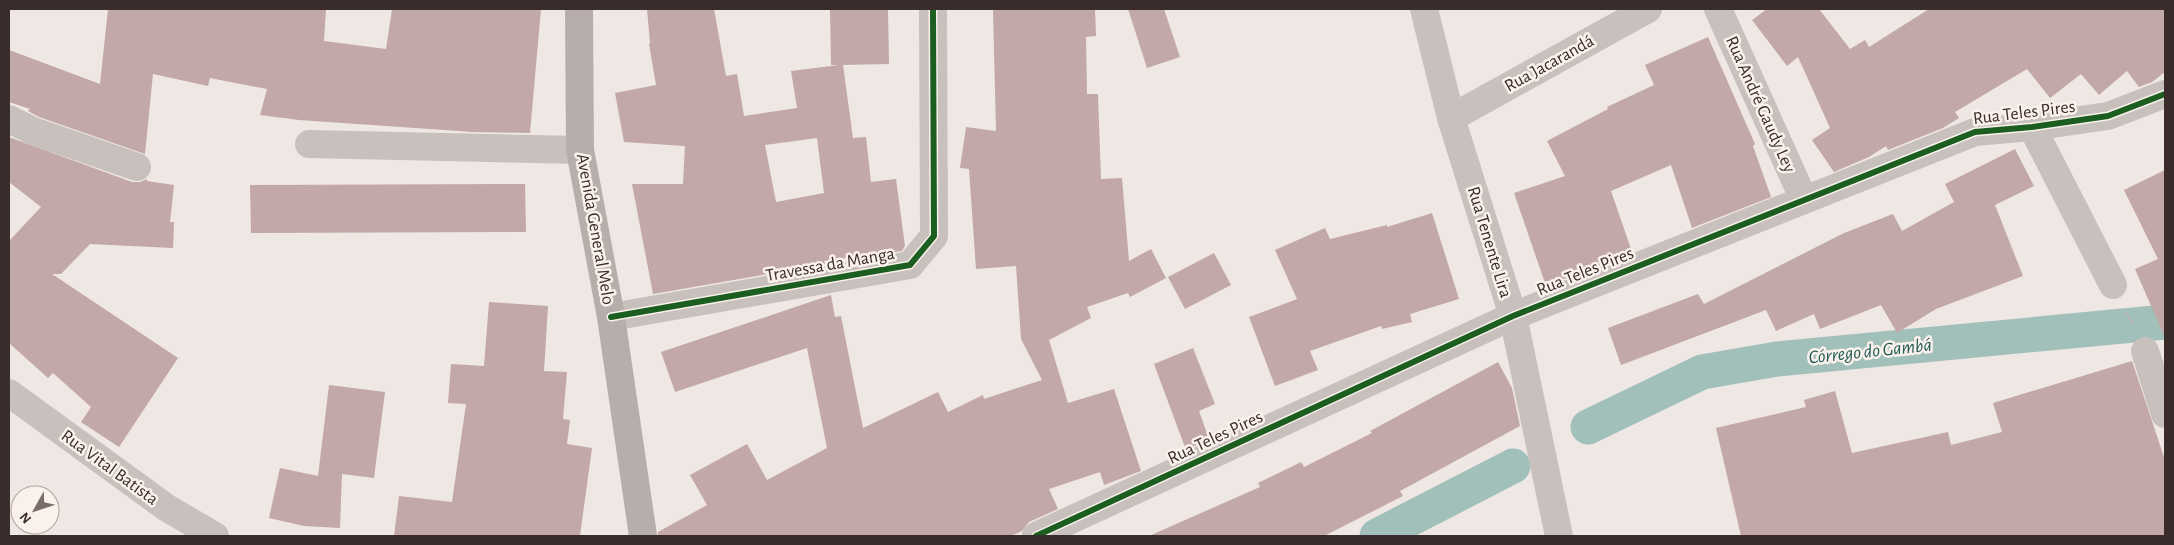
<svg xmlns="http://www.w3.org/2000/svg" width="2174" height="545" font-family="'Alegreya Sans',sans-serif">
	<style>
		.lines { fill: none; stroke-linecap: round; stroke-linejoin: round }
		.canal { stroke: #a1c0ba; stroke-width: 35 }
		.building { fill: #c2a8a6; fill-rule: evenodd }
		.path { stroke: #c1b8b5; stroke-width: 3; stroke-dasharray: 2.5 2.5; stroke-linecap: butt }
		.minor { stroke: #c8c0bd; stroke-width: 28 }
		.major { stroke: #b7aeac; stroke-width: 28 }
		.cycleway-casing { stroke: #faf1ed; stroke-width: 9 }
		.cycleway { stroke: #1b5e20; stroke-width: 6 }
		.labels { text-anchor: middle; stroke-width: 5; stroke-linejoin: round; paint-order: stroke }
		.street-label { font-size: 18px; fill: #392c2a; stroke: #faf1ed }
		.water-label { font-size: 19px; font-style: italic; fill: #205b53; stroke: #faf1ed }
	</style>
	<rect width="100%" height="100%" fill="#efe7e4"/>
	<g class="lines">
		<g class="canal">
			<polyline points="1588,427 1702,372 1777,359 2165,322"/>
			<polyline points="1377,536 1513,466"/>
		</g>
	</g>
	<g class="building">
		<polygon points="108,9 326,9 324,41 386,49 392,9 541,9 530,133 473,132 299,120 260,115 267,89 210,78 208,86 153,74 145,154 39,117 28,111 30,109 9,102 9,50 100,84"/>
		<path d="M 647,9 L 714,9 L 726,76 L 737,74 L 744,116 L 797,108 L 791,71 L 839,65 L 831,65 L 830,9 L 888,9 L 889,64 L 843,65 L 853,138 L 866,137 L 871,182 L 896,179 L 905,246 L 902,251 L 824,261 L 825,264 L 653,294 L 632,184 L 683,184 L 685,146 L 624,142 L 615,93 L 656,85 L 649,44 L 650,43 ZM 817,138 L 824,193 L 776,202 L 765,145 Z"/>
		<polygon points="993,9 1095,9 1096,36 1086,37 1087,94 1098,94 1101,179 1122,178 1129,261 1151,249 1166,278 1130,297 1128,293 1087,307 1091,318 1049,340 1068,403 1114,389 1141,471 1104,485 1100,472 1049,489 1058,509 1029,522 1022,531 1011,536 658,536 658,532 707,505 690,475 747,444 767,480 827,448 807,348 675,392 661,352 831,295 835,317 841,316 863,428 938,392 948,412 983,395 984,399 1042,380 1021,339 1016,266 976,269 969,169 960,168 966,127 996,131"/>
		<polygon points="1128,9 1164,9 1180,57 1147,68"/>
		<polygon points="1767,9 1819,9 1850,49 1865,40 1869,47 1929,9 2165,9 2165,72 2152,82 2139,87 2127,71 2099,95 2081,74 2050,98 2027,69 1955,112 1959,118 1943,128 1888,150 1886,146 1869,157 1834,172 1812,140 1830,128 1798,57 1787,66 1752,20"/>
		<polygon points="1708,37 1755,144 1753,146 1771,197 1692,228 1671,165 1611,191 1632,252 1546,286 1514,193 1565,176 1547,141 1608,109 1607,107 1654,85 1645,65"/>
		<polygon points="9,137 132,182 140,182 147,179 147,181 174,185 170,222 174,222 173,248 90,244 61,274 52,274 178,358 119,447 81,422 91,407 53,373 48,378 9,343 9,241 41,207 9,182"/>
		<polygon points="2015,149 2034,186 1995,205 2023,276 1936,309 1897,333 1881,305 1820,329 1814,314 1776,331 1766,310 1621,365 1608,328 1698,294 1704,304 1844,233 1893,214 1902,231 1954,202 1945,184"/>
		<polygon points="2165,170 2165,338 2135,269 2158,259 2124,190"/>
		<polygon points="525,184 526,232 251,233 250,185"/>
		<polygon points="1432,213 1459,299 1410,314 1412,322 1382,329 1381,326 1310,351 1318,370 1275,386 1249,317 1297,299 1275,250 1325,228 1330,239 1387,225 1387,227"/>
		<polygon points="1214,253 1231,285 1185,309 1168,277"/>
		<polygon points="489,302 548,306 544,371 567,372 563,419 570,420 567,444 592,448 580,536 394,536 399,496 452,502 466,404 448,403 451,364 484,366"/>
		<polygon points="1193,348 1215,404 1199,411 1209,439 1186,450 1154,364"/>
		<polygon points="2132,361 2165,460 2165,536 1741,536 1716,428 1806,407 1804,400 1835,391 1852,453 1948,432 1951,445 2002,432 1993,403"/>
		<polygon points="1498,362 1512,388 1520,426 1400,491 1403,496 1324,536 1149,536 1260,487 1258,483 1301,462 1304,467 1372,433 1370,431"/>
		<polygon points="329,385 385,392 374,478 342,474 340,528 304,526 269,518 280,468 318,476"/>
	</g>
	<g class="lines">
		<polyline class="path" points="2126,312 2132,324"/>
		<g class="minor">
			<polyline points="1424,9 1451,118 1513,316 1559,536"/>
			<polyline points="1718,9 1804,200"/>
			<polyline points="1451,118 1648,9"/>
			<polyline points="9,119 33,131 137,167"/>
			<polyline points="2032,127 2113,285"/>
			<polyline points="309,144 580,150"/>
			<polyline points="611,317 910,265 934,236 933,9"/>
			<polyline points="2145,351 2165,414"/>
			<polyline points="9,393 167,508 215,536"/>
			<polyline points="1036,536 1513,316 1975,132 2032,127 2108,116 2165,94"/>
		</g>
		<polyline class="major" points="579,9 580,150 611,317 643,536"/>
		<defs>
			<g id="cycleway">
				<polyline points="611,317 910,265 934,236 933,9"/>
				<polyline points="1036,536 1513,316 1975,132 2032,127 2108,116 2165,94"/>
			</g>
		</defs>
		<use href="#cycleway" class="cycleway-casing"/>
		<use href="#cycleway" class="cycleway"/>
	</g>
	<g class="labels">
		<g class="street-label">
			<text transform="translate(1549 63) rotate(-29)" y="6">Rua Jacarandá</text>
			<text transform="translate(1761 104) rotate(66)" y="6">Rua André Gaudy Ley</text>
			<text transform="translate(2024 112) rotate(-7)" y="6">Rua Teles Pires</text>
			<text transform="translate(596 229) rotate(80)" y="6">Avenida General Melo</text>
			<text transform="translate(1490 242) rotate(73)" y="6">Rua Tenente Lira</text>
			<text transform="translate(830 264) rotate(-10)" y="6">Travessa da Manga</text>
			<text transform="translate(1585 271) rotate(-22)" y="6">Rua Teles Pires</text>
			<text transform="translate(1215 437) rotate(-25)" y="6">Rua Teles Pires</text>
			<text transform="translate(110 467) rotate(36)" y="6">Rua Vital Batista</text>
		</g>
		<g class="water-label">
			<text transform="translate(1870 350) rotate(-6)" y="7">Córrego do Gambá</text>
		</g>
	</g>
	<rect width="2174" height="545" fill="none" stroke="#392c2a" stroke-width="20"/>
	<g transform="translate(35 510) rotate(230)"><circle r="24" fill="#faf1ed" stroke="#ada29f"/>
	<path d="M0-4L9 19L0 12L-9 19Z" fill="#796d6b"/>
	<text y="-8" font-size="14" font-weight="bold" text-anchor="middle" fill="#392c2a">N</text>
	</g>
</svg>
